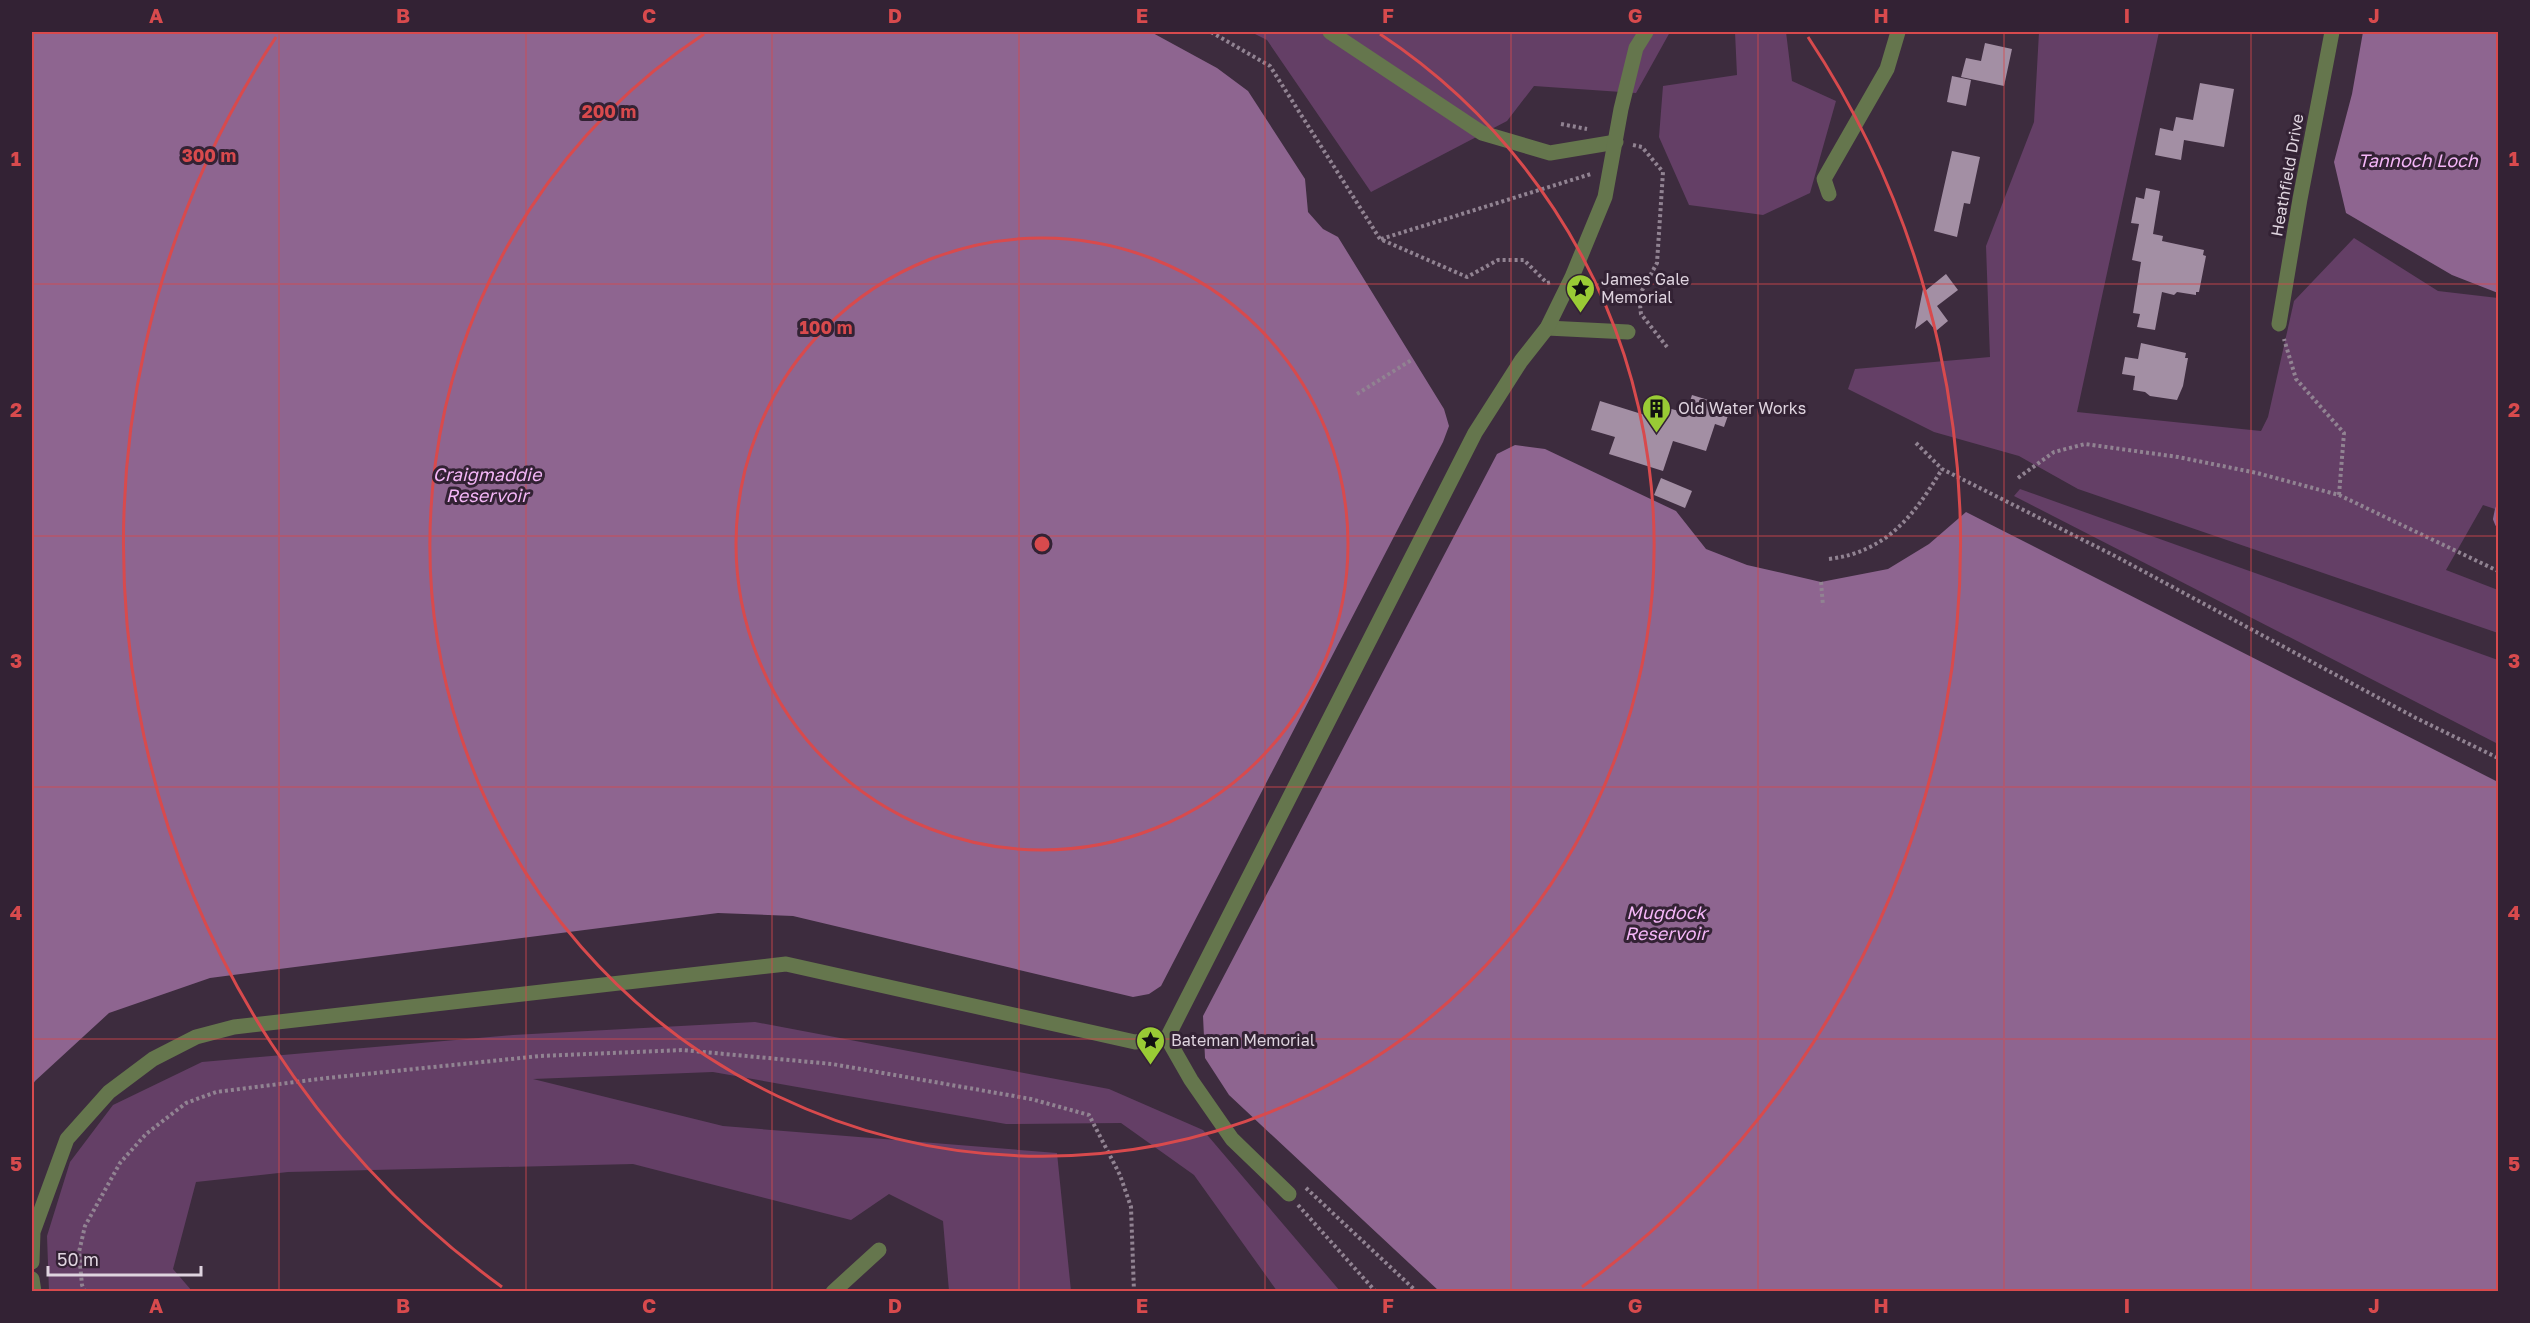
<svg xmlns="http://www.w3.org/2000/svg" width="2530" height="1323" font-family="'Golos Text',sans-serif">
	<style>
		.green { fill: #643f66 }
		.water { fill: #8e6590 }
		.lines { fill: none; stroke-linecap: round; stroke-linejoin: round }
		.stream { stroke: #8e6590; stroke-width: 6 }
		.building { fill: #a38fa4 }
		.path { stroke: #918392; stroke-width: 4; stroke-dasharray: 3 3; stroke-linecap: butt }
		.minor { stroke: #65764d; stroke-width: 15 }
		.grid { fill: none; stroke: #d84a4d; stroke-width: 1.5; stroke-opacity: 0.55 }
		.ring { fill: none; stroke: #d84a4d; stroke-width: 3 }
		.labels { text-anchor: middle; stroke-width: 6; stroke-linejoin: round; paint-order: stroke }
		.street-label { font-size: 16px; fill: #dfd4df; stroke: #332234 }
		.poi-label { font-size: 16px; fill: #dfd4df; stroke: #332234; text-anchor: start }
		.water-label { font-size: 18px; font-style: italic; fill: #f4b6f7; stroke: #332234 }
		.centre { fill: #d84a4d; stroke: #332234; stroke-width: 3 }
		.ring-label { font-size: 18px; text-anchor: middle; font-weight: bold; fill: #d84a4d; stroke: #332234; stroke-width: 6; stroke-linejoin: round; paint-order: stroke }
		.neatline { fill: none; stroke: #d84a4d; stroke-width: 2 }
		.grid-label { font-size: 20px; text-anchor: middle; font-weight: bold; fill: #d84a4d }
	</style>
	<rect width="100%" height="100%" fill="#3d2c3e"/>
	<g class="green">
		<polygon points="1251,32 1670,32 1636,93 1534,86 1507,121 1371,192 1267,40"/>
		<polygon points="1735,32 1786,32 1792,81 1836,101 1810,193 1763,215 1689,205 1659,137 1663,86 1737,75"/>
		<polygon points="2039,32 2159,32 2077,412 2261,431 2268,417 2294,301 2354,238 2438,291 2498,298 2498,510 2483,505 2446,570 2498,590 2498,633 2078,489 2019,456 1934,432 1848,389 1855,369 1990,357 1986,246 2034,122"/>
		<polygon points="2020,489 2498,660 2498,744 2014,496"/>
		<polygon points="755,1022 1109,1089 1203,1130 1340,1291 1277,1291 1194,1175 1121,1123 1006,1124 713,1072 533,1079 723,1126 1057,1153 1071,1291 949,1291 943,1221 889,1194 851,1220 633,1164 288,1172 196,1182 173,1269 192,1291 49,1291 47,1236 70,1162 113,1105 202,1062 513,1035"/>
	</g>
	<g class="water">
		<polygon points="32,32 1151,32 1217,68 1248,91 1305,179 1308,212 1323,229 1338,237 1444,409 1449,426 1443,442 1161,986 1149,994 1133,997 793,916 718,913 210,978 109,1013 35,1081 32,1086"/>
		<polygon points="2363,32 2498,32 2498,293 2452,275 2346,213 2334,162 2352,94"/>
		<polygon points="1515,445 1545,449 1676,511 1706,549 1747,565 1821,582 1888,569 1929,544 1966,512 2498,782 2498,1291 1439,1291 1229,1095 1205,1058 1203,1016 1497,454"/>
	</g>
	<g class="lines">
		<polyline class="stream" points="2498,509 2496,519 2498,524"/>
	</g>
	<g class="building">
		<polygon points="1985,43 2012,49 2004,86 1961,77 1966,58 1981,61"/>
		<polygon points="1952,76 1971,80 1966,106 1947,102"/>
		<polygon points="2200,83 2234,89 2224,147 2184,140 2181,160 2155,155 2160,128 2173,131 2176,117 2193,120"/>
		<polygon points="1952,151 1980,157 1970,204 1964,203 1957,237 1934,231"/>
		<polygon points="2146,188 2160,191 2153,234 2163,236 2162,241 2204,250 2203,255 2206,256 2199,292 2196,292 2196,295 2177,292 2174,295 2162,292 2155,330 2137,327 2140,314 2133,313 2141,262 2132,260 2139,224 2131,223 2136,197 2144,199"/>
		<polygon points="1946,274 1958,290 1937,306 1948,321 1936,331 1927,320 1915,329 1923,289 1925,291"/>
		<polygon points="2141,343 2186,353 2185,358 2188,358 2183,386 2177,400 2150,396 2145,392 2133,390 2135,376 2122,374 2125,357 2138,359"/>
		<polygon points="1692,395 1731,407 1724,427 1715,424 1706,451 1673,441 1663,471 1609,454 1615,437 1591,430 1600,401 1664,421 1668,408 1686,413"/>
		<polygon points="1661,478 1692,491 1685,508 1654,495"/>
	</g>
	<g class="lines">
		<g class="path">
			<polyline points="1211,32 1270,66 1380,239 1467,277 1498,260 1524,260 1547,283 1552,282"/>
			<polyline points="1561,124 1587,129"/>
			<polyline points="1633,145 1642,147 1663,172 1657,263 1639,296 1641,314 1667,347"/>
			<polyline points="1381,239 1591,174"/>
			<polyline points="1357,394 1413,359"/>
			<polyline points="1916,443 1942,469 2115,556 2416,718 2498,758"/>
			<polyline points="2018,478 2054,452 2085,444 2178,457 2257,473 2339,495 2344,433 2296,379 2284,339"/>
			<polyline points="2339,495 2498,571"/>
			<path d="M 1829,559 C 1886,552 1914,516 1942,469"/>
			<polyline points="1821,582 1823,606"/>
			<polyline points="1306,1188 1417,1292"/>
			<polyline points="1298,1205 1376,1292"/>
			<polyline points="85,1292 82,1285 79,1252 85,1226 120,1163 146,1134 186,1103 216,1092 327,1078 540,1056 682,1050 832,1064 1031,1099 1089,1115 1120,1175 1131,1207 1134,1292"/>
		</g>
		<g class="minor">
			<polyline points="1330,32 1482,133 1550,153 1616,142"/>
			<polyline points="1829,194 1824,179 1887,69 1898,32"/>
			<polyline points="2279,324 2300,199 2332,32"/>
			<polyline points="1547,328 1628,332"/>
			<polyline points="1167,1038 1191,1080 1232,1139 1289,1194"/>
			<polyline points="32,1262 33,1232 67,1139 109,1092 153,1059 196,1037 234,1027 786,964 1135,1042 1167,1038 1475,433 1521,361 1547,328 1572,277 1605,197 1621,109 1636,48 1646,32"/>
			<polyline points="32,1279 34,1292"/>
			<polyline points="833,1292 879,1250"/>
		</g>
	</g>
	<path class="grid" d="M 279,32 L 279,1292M 526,32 L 526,1292M 772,32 L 772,1292M 1019,32 L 1019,1292M 1265,32 L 1265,1292M 1511,32 L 1511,1292M 1758,32 L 1758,1292M 2004,32 L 2004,1292M 2251,32 L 2251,1292M 32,284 L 2498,284M 32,536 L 2498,536M 32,787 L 2498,787M 32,1039 L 2498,1039"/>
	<g class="ring">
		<circle cx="1042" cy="544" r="306"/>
		<path d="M1380 34A612 612 0 1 1 704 34"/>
		<path d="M502 1287A919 919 0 0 1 276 37M1808 37A919 919 0 0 1 1582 1287"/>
	</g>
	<defs>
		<symbol id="sight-pin" viewBox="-11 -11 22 30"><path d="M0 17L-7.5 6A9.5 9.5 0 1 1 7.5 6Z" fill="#99cb35" stroke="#332234"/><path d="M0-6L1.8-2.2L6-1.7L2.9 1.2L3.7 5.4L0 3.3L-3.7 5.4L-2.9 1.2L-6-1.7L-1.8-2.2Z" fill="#111"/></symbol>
		<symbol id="building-pin" viewBox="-11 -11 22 30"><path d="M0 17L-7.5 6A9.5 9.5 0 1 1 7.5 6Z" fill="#99cb35" stroke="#332234"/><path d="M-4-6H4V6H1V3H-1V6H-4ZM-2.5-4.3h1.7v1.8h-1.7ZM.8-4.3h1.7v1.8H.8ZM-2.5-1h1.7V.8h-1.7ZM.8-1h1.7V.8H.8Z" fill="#111"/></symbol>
	</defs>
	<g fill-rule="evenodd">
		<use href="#sight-pin" x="1564" y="272" width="33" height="45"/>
		<use href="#building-pin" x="1640" y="392" width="33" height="45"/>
		<use href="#sight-pin" x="1134" y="1024" width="33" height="45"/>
	</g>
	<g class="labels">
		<g class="street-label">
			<text transform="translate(2287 175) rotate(-80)" y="6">Heathfield Drive</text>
		</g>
		<g class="poi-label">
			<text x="1601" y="285">James Gale<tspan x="1601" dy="18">Memorial</tspan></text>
			<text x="1678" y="414">Old Water Works</text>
			<text x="1171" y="1046">Bateman Memorial</text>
		</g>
		<g class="water-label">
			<text x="2418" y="167">Tannoch Loch</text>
			<text x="487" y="481">Craigmaddie<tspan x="487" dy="21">Reservoir</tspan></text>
			<text x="1666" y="919">Mugdock<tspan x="1666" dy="21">Reservoir</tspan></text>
		</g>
	</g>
	<circle cx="1042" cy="544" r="9" class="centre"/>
	<g class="ring-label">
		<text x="609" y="118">200 m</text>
		<text x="209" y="162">300 m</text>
		<text x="826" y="334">100 m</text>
	</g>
	<rect width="2530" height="1323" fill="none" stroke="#332234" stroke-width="66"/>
	<path d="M48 1266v9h153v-9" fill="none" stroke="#dfd4df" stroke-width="3"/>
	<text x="57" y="1266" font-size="18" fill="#dfd4df" stroke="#332234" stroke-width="4.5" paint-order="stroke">50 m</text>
	<rect x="33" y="33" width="2464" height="1257" class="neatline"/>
	<g class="grid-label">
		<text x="156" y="23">A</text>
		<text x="403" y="23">B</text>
		<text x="649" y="23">C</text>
		<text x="895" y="23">D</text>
		<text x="1142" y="23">E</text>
		<text x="1388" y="23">F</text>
		<text x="1635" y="23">G</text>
		<text x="1881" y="23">H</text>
		<text x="2127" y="23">I</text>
		<text x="2374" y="23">J</text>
		<text x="16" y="166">1</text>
		<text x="2514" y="166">1</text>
		<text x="16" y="417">2</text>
		<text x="2514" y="417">2</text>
		<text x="16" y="668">3</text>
		<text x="2514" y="668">3</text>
		<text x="16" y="920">4</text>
		<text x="2514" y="920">4</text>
		<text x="16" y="1171">5</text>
		<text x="2514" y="1171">5</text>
		<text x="156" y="1313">A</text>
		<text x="403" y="1313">B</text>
		<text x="649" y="1313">C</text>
		<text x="895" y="1313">D</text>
		<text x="1142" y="1313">E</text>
		<text x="1388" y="1313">F</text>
		<text x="1635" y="1313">G</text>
		<text x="1881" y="1313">H</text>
		<text x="2127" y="1313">I</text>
		<text x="2374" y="1313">J</text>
	</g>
</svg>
